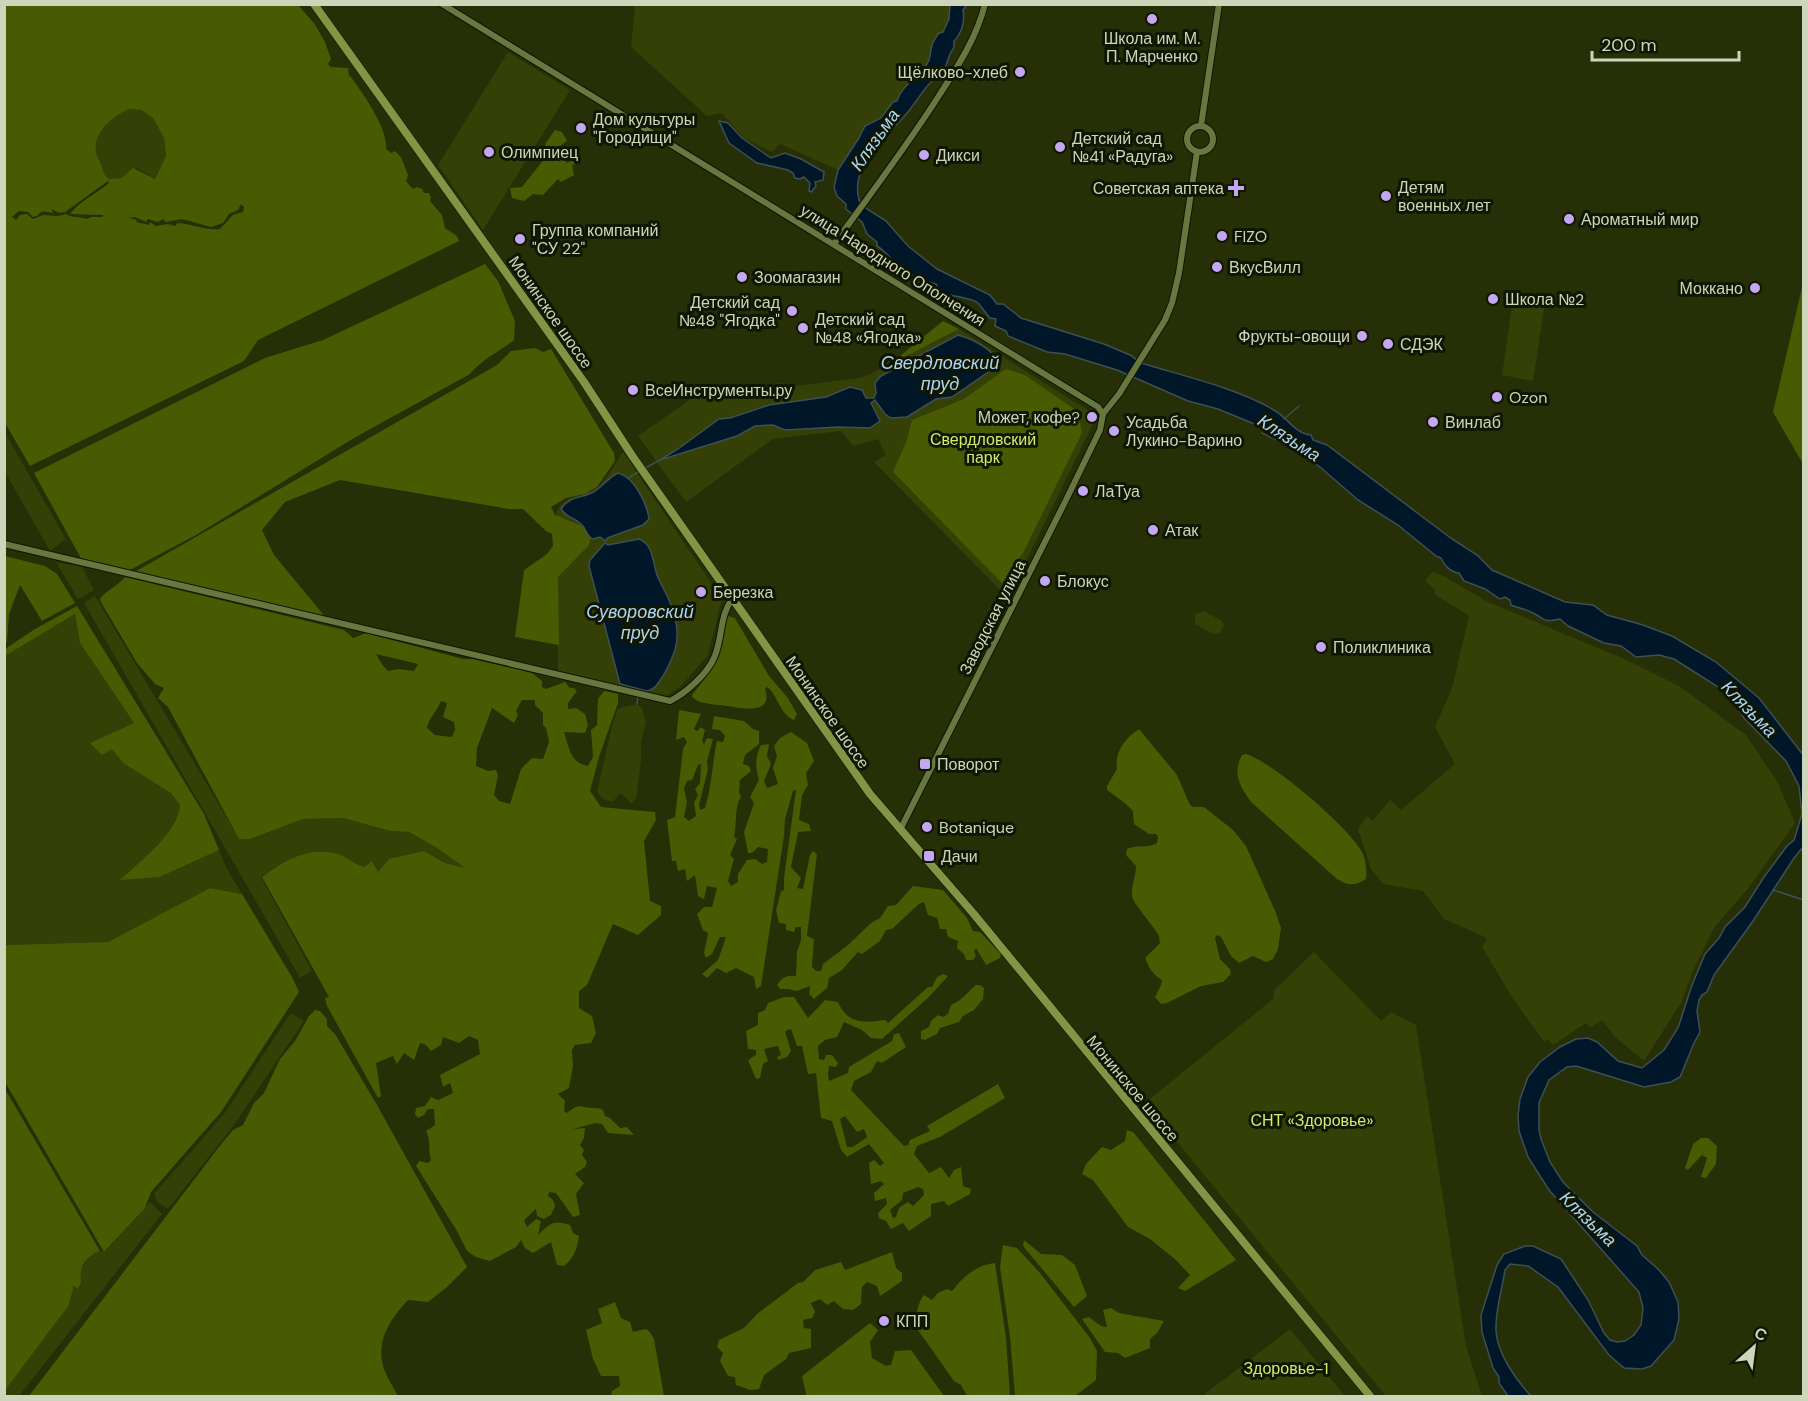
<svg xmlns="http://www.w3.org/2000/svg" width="1808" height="1401" font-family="'DM Sans',sans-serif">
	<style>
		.green { fill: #344005 }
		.forest { fill: #4a5a02; fill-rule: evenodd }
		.water { fill: #001629; stroke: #3e5054; stroke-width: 1.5 }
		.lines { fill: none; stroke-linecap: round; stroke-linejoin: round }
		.stream { stroke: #3e5054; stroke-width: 1.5 }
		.minor-casing { stroke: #101600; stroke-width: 8 }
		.major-casing { stroke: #101600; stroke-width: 9 }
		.minor { stroke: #687640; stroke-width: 6 }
		.major { stroke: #819544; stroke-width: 8 }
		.poi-dot { fill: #c3a7f2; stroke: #111602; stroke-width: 2 }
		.labels { text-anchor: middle; stroke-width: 6; stroke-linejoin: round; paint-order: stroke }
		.poi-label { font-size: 16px; fill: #cdd6ba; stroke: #111602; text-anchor: start }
		.street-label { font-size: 16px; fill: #cdd6ba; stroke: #111602 }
		.park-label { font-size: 16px; fill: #ceee6b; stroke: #111602 }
		.water-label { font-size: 18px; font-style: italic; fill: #abd6f7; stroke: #111602 }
	</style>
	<rect width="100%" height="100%" fill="#262f05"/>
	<g class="green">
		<polygon points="950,4 949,19 943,32 939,33 932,43 930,57 926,66 897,101 881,118 865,126 859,138 838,170 780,144 772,152 744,138 722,113 707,116 631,47 635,5"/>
		<polygon points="508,52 570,90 483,230 438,165"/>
		<path d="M 129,109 L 141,110 L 153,118 L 164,138 L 166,156 L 155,179 L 137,168 L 122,178 L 109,179 C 104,175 104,173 102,167 C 101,162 97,158 96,153 C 93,132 112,117 129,109 Z"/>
		<polygon points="1513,299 1545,303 1533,381 1502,375"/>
		<polygon points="959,329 1089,411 1093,424 1008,598 874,462 886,455 878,439 853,446 841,431 773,439 686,502 638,436 698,394 721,394 781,383 795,386 859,378 875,372"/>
		<polygon points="5,433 66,539 50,551 5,472"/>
		<path d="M 623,452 L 722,599 L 708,655 L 680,687 L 665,697 L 558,671 L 556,514 C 564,492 581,500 598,487 C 608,479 615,463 623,452 Z"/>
		<polygon points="56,562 82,567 94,590 78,599"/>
		<polygon points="1432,572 1442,575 1486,601 1629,661 1679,686 1746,735 1778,783 1795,823 1747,890 1714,928 1693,971 1681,1003 1644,1061 1616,1038 1602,1020 1590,1028 1586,1023 1553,1045 1548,1039 1544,1042 1513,999 1482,947 1487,938 1444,919 1423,891 1383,884 1371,869 1358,829 1367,816 1373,821 1390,800 1401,810 1455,764 1435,727 1452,688 1469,616 1434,594 1435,590 1425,581"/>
		<polygon points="95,596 239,838 252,839 303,819 343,818 390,831 409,832 437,848 467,869 445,863 424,851 378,873 372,861 364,867 356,866 343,856 277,866 261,877 312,971 300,978 84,603"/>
		<polygon points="1204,611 1222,621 1224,625 1220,633 1213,634 1195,624 1195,614"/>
		<path d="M 75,614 L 80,643 L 134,723 L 90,744 L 112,748 L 123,763 L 171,793 L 180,805 C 179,832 140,861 121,879 L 160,877 L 219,850 L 227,869 L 242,894 L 210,888 L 108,942 L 5,945 L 5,656 Z"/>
		<path d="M 637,704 L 642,708 L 646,722 L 641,741 L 641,761 L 636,799 L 631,803 L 621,793 L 612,802 L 603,799 L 597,792 L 612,726 L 618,709 C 626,705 632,706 637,704 Z"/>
		<polygon points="1314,952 1381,1021 1391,1012 1416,1025 1466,1346 1482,1396 1386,1396 1145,1103 1273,999 1274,990"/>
		<polygon points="291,1013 304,1021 234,1125 168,1209 157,1202 154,1194 224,1114"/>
		<polygon points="150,1202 162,1214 19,1396 5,1396 4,1390 69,1305 74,1284 88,1256 100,1251 105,1252"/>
		<polygon points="1290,1329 1345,1396 1202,1396"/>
	</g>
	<g class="forest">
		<path d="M 5,4 L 298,5 L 314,23 L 325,42 L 331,59 L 328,64 L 331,67 L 348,68 L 349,76 L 351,77 C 363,94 388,128 386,149 L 391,153 L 395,151 L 401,157 L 408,175 L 406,181 L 413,189 L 417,187 L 422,189 L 424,193 L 429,193 L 431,198 L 430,201 L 442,215 L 445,228 L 457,236 L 459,241 L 258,340 L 244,361 L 30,466 L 5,423 L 4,257 L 7,255 L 5,256 ZM 129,109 L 141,110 L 153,118 L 164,138 L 166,156 L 155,179 L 133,168 L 122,178 L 109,179 C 104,175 104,173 102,167 C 101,162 97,158 96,153 C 93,132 112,117 129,109 ZM 108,181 L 109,183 C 96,194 81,200 70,214 L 103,215 L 103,217 L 92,217 L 86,219 C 79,216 72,218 66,214 L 58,216 L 43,215 L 33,219 L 27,214 L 20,215 L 16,220 L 12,217 L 19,211 L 28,212 L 33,217 L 37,216 C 42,209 46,212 53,213 L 52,209 L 59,213 L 65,212 ZM 241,204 L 244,207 L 243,212 L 233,215 L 220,229 C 206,231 193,224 178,223 L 175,226 L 168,224 L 156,226 L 150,222 L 149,225 L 136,222 L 137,220 L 129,218 L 135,217 L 146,222 L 148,219 L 158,222 L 163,219 L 166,222 L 182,219 L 211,227 L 223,223 L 229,214 L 238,210 Z"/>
		<polygon points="555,130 562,132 567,141 557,148 567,163 576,158 579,163 572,165 574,175 561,182 558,179 543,195 533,194 524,201 512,198 510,188 522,187 549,153 545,144"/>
		<path d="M 485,264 L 498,281 L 515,321 L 514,340 C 500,351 481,360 470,374 L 354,438 L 196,535 L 126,572 L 83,562 L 34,473 L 265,358 L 323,340 Z"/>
		<polygon points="1803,283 1804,464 1803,464 1773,412"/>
		<polygon points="943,321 959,329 889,365"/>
		<polygon points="535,348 543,352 551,349 614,453 615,461 597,487 585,494 566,498 551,507 555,515 587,528 591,536 589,545 558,577 559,645 515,637 524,570 547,554 553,546 552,534 546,531 523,509 509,509 340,480 285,502 262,530 274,555 327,619 131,574 497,365 511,351"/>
		<polygon points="1006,369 1025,375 1077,411 1082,433 1023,553 1002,583 893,472 907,440 912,420 964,399"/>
		<polygon points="5,556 45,566 57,574 75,603 42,621 20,585 9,614 7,642 5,644"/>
		<path d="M 125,577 L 344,630 L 353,638 L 366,633 L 463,659 L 473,659 L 532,673 L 542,681 L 542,687 L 546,689 L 565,682 L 570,688 L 574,688 L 577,691 L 568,703 L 568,709 L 576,708 L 585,714 L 588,725 L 585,733 L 564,732 C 569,747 570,763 588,766 L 593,757 L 591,730 L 597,725 L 598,699 L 604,691 L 618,694 L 618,703 L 599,757 L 590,791 L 601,807 L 655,812 L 656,820 L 644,841 L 650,901 L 661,906 L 661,915 L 638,935 L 613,924 L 587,985 L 579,991 L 579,1008 L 592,1016 L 596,1033 L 591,1043 L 575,1045 L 572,1050 L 573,1066 L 569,1088 L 558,1094 L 565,1101 L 564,1111 L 567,1113 C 580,1103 577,1107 592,1108 C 596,1108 599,1108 603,1110 L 605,1116 L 610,1118 L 620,1128 L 627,1127 L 634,1135 L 608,1133 L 602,1124 L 596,1123 L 573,1129 L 585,1128 L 584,1138 L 580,1145 L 584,1150 L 582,1155 L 587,1162 L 585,1167 L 575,1174 L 584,1183 L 576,1194 L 580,1215 L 573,1217 L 556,1193 L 549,1192 L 548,1196 L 553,1200 L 555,1206 L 551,1215 L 544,1219 L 537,1216 L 536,1209 L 524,1220 L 527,1227 L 536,1219 L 541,1221 L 538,1235 C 549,1224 554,1219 570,1225 L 573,1233 L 579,1236 C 577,1249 574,1258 564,1266 L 557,1265 L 551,1242 L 533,1253 L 525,1248 L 521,1240 L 516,1247 L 490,1261 L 476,1257 L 467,1251 L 457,1231 L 416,1166 L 419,1161 L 428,1163 L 431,1160 C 428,1149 431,1141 426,1131 L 435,1125 L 434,1109 L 428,1109 L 424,1115 L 418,1118 L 415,1114 L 416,1108 L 425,1106 L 431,1097 L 438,1100 L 453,1093 L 450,1083 L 443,1087 L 440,1075 L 480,1054 L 478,1040 L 469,1036 L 459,1043 L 443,1037 L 441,1045 L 431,1051 L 426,1045 L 420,1043 L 414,1060 L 404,1053 L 397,1064 L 393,1056 L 376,1063 L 381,1096 L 378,1098 L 327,1006 L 325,998 L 329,997 L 262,877 C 285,860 313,844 343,856 C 351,860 355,865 364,867 L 372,861 L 378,872 L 389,859 L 424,851 L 445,863 L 465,868 L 437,848 L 409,832 L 390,831 L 343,818 L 303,819 L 251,839 L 239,839 L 168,707 L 158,698 L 164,688 L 155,684 L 137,663 L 102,604 L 100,599 C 106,590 118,586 125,577 ZM 376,654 L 418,664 L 414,671 L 398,669 L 388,671 C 383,667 379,659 376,654 ZM 522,700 L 535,700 L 535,705 L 543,713 L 543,725 L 546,728 L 549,742 L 543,759 L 532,758 L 521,769 L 510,804 L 499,801 L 494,795 L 498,775 L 496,770 L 488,771 L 476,766 L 477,748 L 492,708 L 514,723 L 518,715 L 516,711 ZM 441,701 L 447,703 L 443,717 L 454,722 L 455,730 L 452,737 L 435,735 L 427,728 C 429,717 437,712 441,701 Z"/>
		<path d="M 77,606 L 204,814 L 219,850 L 160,877 L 120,880 C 139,862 179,832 180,805 L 171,793 L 123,763 L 112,749 L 102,755 L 90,743 L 134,723 L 80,643 L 75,614 L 5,656 L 5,649 L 35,629 Z"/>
		<path d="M 728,616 L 735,618 L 769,676 L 788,698 L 797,714 L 794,720 C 780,715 778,695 767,687 L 765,689 C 774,716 741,708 727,706 C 716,704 702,705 693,698 L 692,695 L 710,672 L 718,657 L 724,620 Z"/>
		<path d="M 679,710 L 701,714 L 694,729 L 697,731 L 701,727 L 705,730 L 702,741 L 704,744 L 707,738 L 713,739 L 707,761 L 708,769 L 699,805 L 700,810 L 705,808 C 712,786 712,763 717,741 L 723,742 L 725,736 L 720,730 L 712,729 L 714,716 L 744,721 L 753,729 L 759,731 L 759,744 L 745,755 L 743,764 L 749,766 L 751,771 L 740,780 L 739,792 L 741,797 C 734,807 737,825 734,837 L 737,839 L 730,855 L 734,859 L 728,881 L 731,886 L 738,882 L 738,874 L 747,860 L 755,859 L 762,864 L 767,862 L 768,849 L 758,847 L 752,853 L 748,853 L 744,832 L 754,803 L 750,797 L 759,780 C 755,767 755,757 761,745 L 769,744 L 767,756 L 771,764 L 764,781 L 767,788 L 778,784 L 773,768 L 777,756 L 774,746 L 780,738 L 791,732 L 807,743 L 814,761 L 806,773 L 808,785 L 802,795 L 799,820 L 809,824 L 811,831 L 798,832 L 791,867 L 801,878 L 797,888 L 803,889 L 810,855 L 813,851 L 817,854 L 807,936 L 814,939 L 812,967 L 816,971 L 821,971 L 823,964 L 848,945 L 871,923 L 880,918 L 888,906 L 896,905 L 913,886 L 943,890 L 967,918 L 973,931 L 980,932 L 1001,954 L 1000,958 L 986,965 L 976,948 L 974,951 L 976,956 L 973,960 L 966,960 L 964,954 L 957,948 L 958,941 L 948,937 L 946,929 L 940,929 L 937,918 L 928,915 L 924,902 L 919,904 L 892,929 L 886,930 L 880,941 L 862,954 L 858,952 L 842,970 L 829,978 L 827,988 L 814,999 L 809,994 L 810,986 L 797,991 L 789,989 L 780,989 L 777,985 C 782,977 787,975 796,976 L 797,952 L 801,940 L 801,927 L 796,927 L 794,932 L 786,930 L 786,924 L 779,923 L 776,910 L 781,891 L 784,890 L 784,878 L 796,790 L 793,791 L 785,819 L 784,836 L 761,986 L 756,989 L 754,977 L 736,968 L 726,973 L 717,968 L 707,978 L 702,974 L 718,960 L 726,937 L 720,937 L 712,954 L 706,958 L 704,953 L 708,933 L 703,930 L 697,914 L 704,907 L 712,907 L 717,888 L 707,886 L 704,899 L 698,896 L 695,875 L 687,881 L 685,869 L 678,871 L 676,861 L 672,861 L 667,820 L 675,817 L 683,749 L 687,742 L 684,737 L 676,740 ZM 701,764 L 700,783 L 695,789 L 698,795 L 694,803 L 696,816 L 689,821 L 684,817 L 687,802 L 684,788 L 687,781 L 692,780 L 698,765 Z"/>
		<path d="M 1139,729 L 1177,775 L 1190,805 L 1193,807 L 1204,807 L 1233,830 L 1246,846 L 1276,913 L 1281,928 L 1278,949 L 1273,959 L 1266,962 L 1253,956 L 1239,963 L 1231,956 L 1221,937 L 1217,935 L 1215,938 L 1220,959 L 1230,969 L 1231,974 L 1223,982 L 1201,986 L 1167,1003 L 1161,1004 L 1155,997 L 1161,985 L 1162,980 C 1152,974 1149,968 1145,958 L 1160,943 L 1159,936 C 1154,926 1132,903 1132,895 C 1131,886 1136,876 1136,866 L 1126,855 L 1127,849 C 1138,844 1148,849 1157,843 L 1158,837 L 1156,834 L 1149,834 L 1134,824 L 1133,811 L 1126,804 L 1107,790 L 1107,786 L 1117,769 C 1114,753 1125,738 1139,729 Z"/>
		<path d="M 1246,754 C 1273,762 1348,827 1362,852 C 1366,860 1367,870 1366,879 C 1355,886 1348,886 1337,879 L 1251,802 C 1240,786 1232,774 1242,755 Z"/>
		<polygon points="210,888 242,894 292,977 299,992 221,1112 151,1192 145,1208 104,1252 5,1082 5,945 108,942"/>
		<path d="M 943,974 L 948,976 L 930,996 L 882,1039 L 871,1038 L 862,1030 L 844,1022 L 837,1037 L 825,1040 L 818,1046 L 819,1059 L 824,1060 L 826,1055 L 832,1055 L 838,1063 L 836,1067 L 829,1066 L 828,1075 L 829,1081 L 848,1073 L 849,1067 L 892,1041 L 894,1034 L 899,1033 L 906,1047 L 882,1063 L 877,1061 L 871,1072 L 854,1081 L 851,1090 L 904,1146 L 908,1145 L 910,1140 L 930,1131 L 927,1126 L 998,1084 L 1005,1098 L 940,1137 L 917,1146 L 914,1154 L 929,1173 L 941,1167 L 949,1178 L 954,1170 L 961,1167 L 963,1186 L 971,1189 L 970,1194 L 948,1206 L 944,1201 L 931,1204 L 931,1216 L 909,1231 L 903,1223 L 891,1229 L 886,1221 L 879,1218 L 878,1213 L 887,1204 L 886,1198 L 875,1201 L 874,1193 L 884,1184 L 881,1181 L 871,1184 L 869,1163 L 874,1160 L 880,1166 L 884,1163 L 869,1144 L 847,1157 L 841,1150 L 832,1121 L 821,1118 L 816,1073 L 808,1074 L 802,1046 L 797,1046 L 791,1029 L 785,1031 L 791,1051 L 787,1057 L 778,1060 L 777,1057 L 781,1055 L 778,1046 L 764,1049 L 768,1061 L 763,1064 L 760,1078 L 756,1079 L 748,1060 L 756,1055 L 756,1050 L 748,1049 L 746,1031 L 758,1025 L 758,1013 L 765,1010 L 768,1003 L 784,997 L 794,997 L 808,1018 L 825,1000 L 838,1002 C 848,1024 863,1023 885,1020 L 888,1023 L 928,987 L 932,987 L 937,977 ZM 845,1116 L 857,1132 L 864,1129 L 867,1137 L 853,1147 L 847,1147 L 840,1119 ZM 918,1187 L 923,1189 L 924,1195 L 913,1206 L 908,1202 L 899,1208 L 896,1217 L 893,1218 L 890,1210 L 902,1200 L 903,1193 Z"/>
		<path d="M 976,985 L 980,985 L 984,988 L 983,999 L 974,1010 L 963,1016 L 959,1022 L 940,1028 L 937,1034 L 925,1040 L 921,1039 L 921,1031 L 929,1027 L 931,1021 L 938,1015 L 943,1017 L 948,1014 L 951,1005 C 963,1000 966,993 976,985 Z"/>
		<path d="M 315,1010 L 320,1011 L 327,1019 L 327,1026 L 335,1034 L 377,1105 L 467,1267 L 446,1288 L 428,1302 L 408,1300 C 392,1317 378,1337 382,1361 C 383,1372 393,1386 398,1396 L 29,1396 L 222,1143 L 233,1130 L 243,1125 L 254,1103 L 264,1093 L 280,1059 L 295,1041 L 309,1016 Z"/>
		<path d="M 5,1089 L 100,1251 C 85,1257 79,1266 81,1283 L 77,1289 L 74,1285 L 69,1305 L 5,1390 Z"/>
		<polygon points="1127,1130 1133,1132 1142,1143 1236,1260 1185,1291 1178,1288 1190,1275 1176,1260 1150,1239 1128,1227 1093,1180 1082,1174 1086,1164 1102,1147 1111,1150 1125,1141"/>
		<polygon points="1701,1138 1708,1138 1717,1146 1716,1164 1706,1178 1701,1177 1707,1158 1702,1155 1688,1170 1685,1168 1693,1144"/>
		<polygon points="1024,1240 1041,1254 1062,1255 1075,1265 1087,1296 1074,1307 1023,1246"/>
		<polygon points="1003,1245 1017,1248 1040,1273 1090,1338 1097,1351 1096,1380 1075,1396 1015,1396 1010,1337 1000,1267"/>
		<polygon points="892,1252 896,1268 902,1273 902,1281 880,1296 877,1286 867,1282 862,1287 861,1304 853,1310 843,1309 834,1301 827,1305 820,1299 811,1303 815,1312 812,1318 803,1320 804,1328 811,1329 811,1348 789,1353 786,1359 764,1375 759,1389 750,1390 736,1385 735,1377 728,1376 720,1361 723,1353 717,1347 719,1340 744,1328 757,1314 798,1283 803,1282 815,1270 841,1262 845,1270"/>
		<path d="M 995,1263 L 1006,1338 L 1010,1396 L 967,1396 L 961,1385 L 954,1381 L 913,1323 C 917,1315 918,1301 924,1295 L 932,1300 L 938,1293 L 947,1289 L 952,1291 C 963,1277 976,1265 995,1263 Z"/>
		<polygon points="615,1302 621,1318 630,1322 633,1332 646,1329 650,1332 654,1339 664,1396 611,1396 612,1391 620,1386 619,1376 601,1376 593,1359 586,1330 602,1323 598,1309"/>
		<polygon points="1111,1308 1119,1313 1164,1321 1157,1333 1150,1339 1150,1348 1125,1358 1118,1353 1105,1352 1082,1319 1089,1317 1101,1326 1107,1327 1103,1310"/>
		<polygon points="870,1323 878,1330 870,1342 872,1358 886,1366 891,1365 895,1351 911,1350 944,1396 805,1396 806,1394 802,1376"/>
	</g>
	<g class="water">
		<path d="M 950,5 L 967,5 L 963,10 C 965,21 962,33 954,41 L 954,47 L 950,54 L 945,68 L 937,69 L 933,74 L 934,79 C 923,89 917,101 908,112 C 887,137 845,169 861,205 L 886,221 L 908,246 L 937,269 L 990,295 L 997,304 L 1003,304 L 1021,318 L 1104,344 L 1130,355 L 1141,363 C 1183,376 1241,389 1277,412 C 1289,420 1295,433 1311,435 L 1313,440 L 1327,445 L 1452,539 L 1477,555 L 1492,570 L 1565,602 L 1593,605 L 1607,615 L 1643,625 L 1672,636 L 1716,662 L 1735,678 L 1759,698 L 1804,756 L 1803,847 L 1794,858 L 1753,921 L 1714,975 L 1707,992 L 1702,995 L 1699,1000 L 1697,1011 L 1700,1032 L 1694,1043 L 1680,1077 L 1671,1082 L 1644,1087 L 1586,1069 L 1576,1066 L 1567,1067 L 1549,1080 L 1539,1103 L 1539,1130 L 1541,1139 L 1550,1162 L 1563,1182 L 1593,1212 L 1637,1246 L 1642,1255 L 1658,1269 L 1669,1282 L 1678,1302 L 1679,1319 L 1674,1340 L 1651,1366 L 1642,1369 L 1624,1368 L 1609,1355 L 1558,1287 L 1528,1266 L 1510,1264 L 1505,1270 C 1502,1290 1495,1311 1496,1331 C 1497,1353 1516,1380 1531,1396 L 1508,1396 L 1499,1383 L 1499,1377 L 1493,1368 L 1482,1332 L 1481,1315 L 1497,1265 L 1504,1254 L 1525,1246 L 1533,1246 L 1561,1259 L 1588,1300 L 1604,1333 L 1610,1340 L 1617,1342 L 1625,1341 L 1634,1335 L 1641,1325 L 1643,1308 L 1639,1292 L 1549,1190 L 1528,1157 L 1519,1131 L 1518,1116 L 1520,1099 L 1528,1077 L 1540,1062 L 1560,1047 L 1576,1039 L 1588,1038 L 1597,1042 L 1618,1061 L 1642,1068 L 1664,1050 L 1678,1028 L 1692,985 L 1705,954 L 1719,938 L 1725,927 L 1745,907 L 1764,877 L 1787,846 L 1794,840 L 1802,814 L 1799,786 L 1786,761 L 1744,718 L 1729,696 L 1720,688 L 1674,659 L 1659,655 L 1636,657 L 1621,646 L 1604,643 L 1568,626 L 1560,619 C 1541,623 1546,619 1531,612 C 1525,609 1518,608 1511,605 L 1510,600 L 1505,597 L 1500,599 L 1485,589 L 1464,581 L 1459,573 C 1451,572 1444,566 1441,558 L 1436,556 L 1398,525 L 1358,500 L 1320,467 L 1295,449 L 1262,433 L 1264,428 L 1218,409 L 1188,401 L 1117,370 L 1065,354 L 1047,352 L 1008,336 L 1006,331 L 995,326 L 996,319 L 990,318 C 986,314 982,307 978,303 C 971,297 950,296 940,293 L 936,284 C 921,280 907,275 896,263 C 889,257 885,251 877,246 L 877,242 L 867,234 L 862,222 L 846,209 L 846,204 L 837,196 L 834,187 L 838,170 L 859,138 L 865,126 L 881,118 L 893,102 L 897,101 C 902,84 919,78 927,64 C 931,58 930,52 932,45 C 933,41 936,37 939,33 L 943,32 L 949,19 Z"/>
		<polygon points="719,121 728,123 742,138 771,158 785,153 801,159 824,172 823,180 815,182 816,186 811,192 809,191 810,183 804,177 800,179 795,178 793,173 788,170 757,163 729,143"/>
		<path d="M 958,335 C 972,339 988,347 998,360 L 997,366 L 952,397 L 936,399 L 907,417 L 891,418 L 885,414 L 875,400 L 871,403 L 880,421 L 870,428 L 838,427 L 785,430 L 773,425 L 755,426 L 737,436 L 660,460 L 678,449 L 719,419 L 730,418 L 769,405 L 826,397 L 850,387 L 862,390 L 866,398 L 874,398 L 876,393 L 875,383 L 881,376 Z"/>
		<path d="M 618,473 C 634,477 647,503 649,519 L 643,525 L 607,538 L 606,541 L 600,537 L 593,539 C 585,535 587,528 581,524 C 573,516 569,520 561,509 C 570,495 582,499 595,491 C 603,486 609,477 618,473 Z"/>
		<path d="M 639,539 C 654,545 652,561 657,575 C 661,585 667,594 671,605 C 682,634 678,650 663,676 C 658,683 656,689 647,691 L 620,684 L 589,566 L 590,560 L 605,543 L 608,545 Z"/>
	</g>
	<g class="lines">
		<g class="stream">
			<polyline points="1284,419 1299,406"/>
			<polyline points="647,467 660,460"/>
			<polyline points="628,478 638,472"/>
			<polyline points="637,704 638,695"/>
			<polyline points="1773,890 1804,900"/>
		</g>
		<defs>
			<g id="minor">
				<polyline points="442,4 1098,407 1103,414"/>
				<polyline points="1201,126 1219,4"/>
				<circle cx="1200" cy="139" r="13"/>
				<path d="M 834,244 C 870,195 907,146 940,94 C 958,66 977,37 985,4"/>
				<polyline points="1103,414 1119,394 1165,320 1172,303 1179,273 1197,152"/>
				<path d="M 4,544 L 670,701 C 686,693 707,674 714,658 C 723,638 719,617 732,599"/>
				<polyline points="900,830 1065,502 1100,430 1103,414"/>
			</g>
			<polyline id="major" points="314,4 584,382 633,457 870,794 973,913 1370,1396"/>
		</defs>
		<use href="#minor" class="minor-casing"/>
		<use href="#major" class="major-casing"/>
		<use href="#minor" class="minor"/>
		<use href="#major" class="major"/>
	</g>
	<g class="poi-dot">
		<circle cx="1152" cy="19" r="6"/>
		<circle cx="1020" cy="72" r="6"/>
		<circle cx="581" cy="128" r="6"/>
		<circle cx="1060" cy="147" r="6"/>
		<circle cx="489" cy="152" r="6"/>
		<circle cx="924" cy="155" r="6"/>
		<path d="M1233 179h6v6h6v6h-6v6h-6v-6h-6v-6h6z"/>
		<circle cx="1386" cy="196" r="6"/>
		<circle cx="1569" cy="219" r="6"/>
		<circle cx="1222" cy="236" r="6"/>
		<circle cx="520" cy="239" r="6"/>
		<circle cx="1217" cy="267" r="6"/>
		<circle cx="742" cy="277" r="6"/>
		<circle cx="1755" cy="288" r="6"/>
		<circle cx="1493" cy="299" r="6"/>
		<circle cx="792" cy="311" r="6"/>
		<circle cx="803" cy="328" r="6"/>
		<circle cx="1362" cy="336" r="6"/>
		<circle cx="1388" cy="344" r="6"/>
		<circle cx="633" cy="390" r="6"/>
		<circle cx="1497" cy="397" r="6"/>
		<circle cx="1092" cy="417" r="6"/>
		<circle cx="1433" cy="422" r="6"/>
		<circle cx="1114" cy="431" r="6"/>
		<circle cx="1083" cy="491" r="6"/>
		<circle cx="1153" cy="530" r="6"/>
		<circle cx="1045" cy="581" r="6"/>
		<circle cx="701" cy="592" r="6"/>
		<circle cx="1321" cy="647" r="6"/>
		<rect x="919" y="758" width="12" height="12" rx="3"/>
		<circle cx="927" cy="827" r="6"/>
		<rect x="923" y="850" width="12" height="12" rx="3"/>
		<circle cx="884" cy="1321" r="6"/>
	</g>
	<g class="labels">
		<g class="poi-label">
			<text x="1152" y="44" text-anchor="middle">Школа им. М.<tspan x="1152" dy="18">П. Марченко</tspan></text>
			<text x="1008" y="78" text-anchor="end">Щёлково-хлеб</text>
			<text x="593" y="125">Дом культуры<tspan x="593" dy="18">"Городищи"</tspan></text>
			<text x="1072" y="144">Детский сад<tspan x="1072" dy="18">№41 «Радуга»</tspan></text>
			<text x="501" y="158">Олимпиец</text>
			<text x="936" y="161">Дикси</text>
			<text x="1398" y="193">Детям<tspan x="1398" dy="18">военных лет</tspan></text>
			<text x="1224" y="194" text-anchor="end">Советская аптека</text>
			<text x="1581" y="225">Ароматный мир</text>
			<text x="532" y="236">Группа компаний<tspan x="532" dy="18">"СУ 22"</tspan></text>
			<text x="1234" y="242">FIZO</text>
			<text x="1229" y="273">ВкусВилл</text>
			<text x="754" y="283">Зоомагазин</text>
			<text x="1743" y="294" text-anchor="end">Моккано</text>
			<text x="1505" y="305">Школа №2</text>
			<text x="780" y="308" text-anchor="end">Детский сад<tspan x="780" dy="18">№48 "Ягодка"</tspan></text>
			<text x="815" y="325">Детский сад<tspan x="815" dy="18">№48 «Ягодка»</tspan></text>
			<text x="1350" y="342" text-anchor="end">Фрукты-овощи</text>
			<text x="1400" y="350">СДЭК</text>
			<text x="645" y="396">ВсеИнструменты.ру</text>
			<text x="1509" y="403">Ozon</text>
			<text x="1080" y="423" text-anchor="end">Может, кофе?</text>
			<text x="1126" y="428">Усадьба<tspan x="1126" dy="18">Лукино-Варино</tspan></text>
			<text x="1445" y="428">Винлаб</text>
			<text x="1095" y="497">ЛаТуа</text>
			<text x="1165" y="536">Атак</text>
			<text x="1057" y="587">Блокус</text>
			<text x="713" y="598">Березка</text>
			<text x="1333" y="653">Поликлиника</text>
			<text x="937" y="770">Поворот</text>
			<text x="939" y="833">Botanique</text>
			<text x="941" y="862">Дачи</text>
			<text x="896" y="1327">КПП</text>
		</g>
		<g class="street-label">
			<text transform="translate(893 265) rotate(32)" y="6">улица Народного Ополчения</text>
			<text transform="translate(551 312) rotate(55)" y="6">Монинское шоссе</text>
			<text transform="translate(992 617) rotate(-63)" y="6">Заводская улица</text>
			<text transform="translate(828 712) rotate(55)" y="6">Монинское шоссе</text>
			<text transform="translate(1133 1088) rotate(50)" y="6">Монинское шоссе</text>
		</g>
		<g class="park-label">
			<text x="983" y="445">Свердловский<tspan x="983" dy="18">парк</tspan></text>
			<text x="1312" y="1126">СНТ «Здоровье»</text>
			<text x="1286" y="1374">Здоровье-1</text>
		</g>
		<g class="water-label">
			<text transform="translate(875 140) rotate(-55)" y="6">Клязьма</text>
			<text x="940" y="369">Свердловский<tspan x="940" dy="21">пруд</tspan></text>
			<text transform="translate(1289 438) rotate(33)" y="6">Клязьма</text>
			<text x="640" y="618">Суворовский<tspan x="640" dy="21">пруд</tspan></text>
			<text transform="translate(1749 709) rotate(46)" y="6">Клязьма</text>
			<text transform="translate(1588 1219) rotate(44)" y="6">Клязьма</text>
		</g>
	</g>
	<rect width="1808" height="1401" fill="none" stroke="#cdd6ba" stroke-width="12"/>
	<g transform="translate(1754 1347) rotate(28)" stroke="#111602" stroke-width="4.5" paint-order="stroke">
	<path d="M0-4.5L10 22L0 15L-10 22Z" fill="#cdd6ba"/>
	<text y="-9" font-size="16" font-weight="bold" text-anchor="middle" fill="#cdd6ba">С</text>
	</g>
	<path d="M1592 51v9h147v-9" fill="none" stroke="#cdd6ba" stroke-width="3"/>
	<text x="1601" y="51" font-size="18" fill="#cdd6ba" stroke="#111602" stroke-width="4.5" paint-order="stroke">200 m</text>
</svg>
